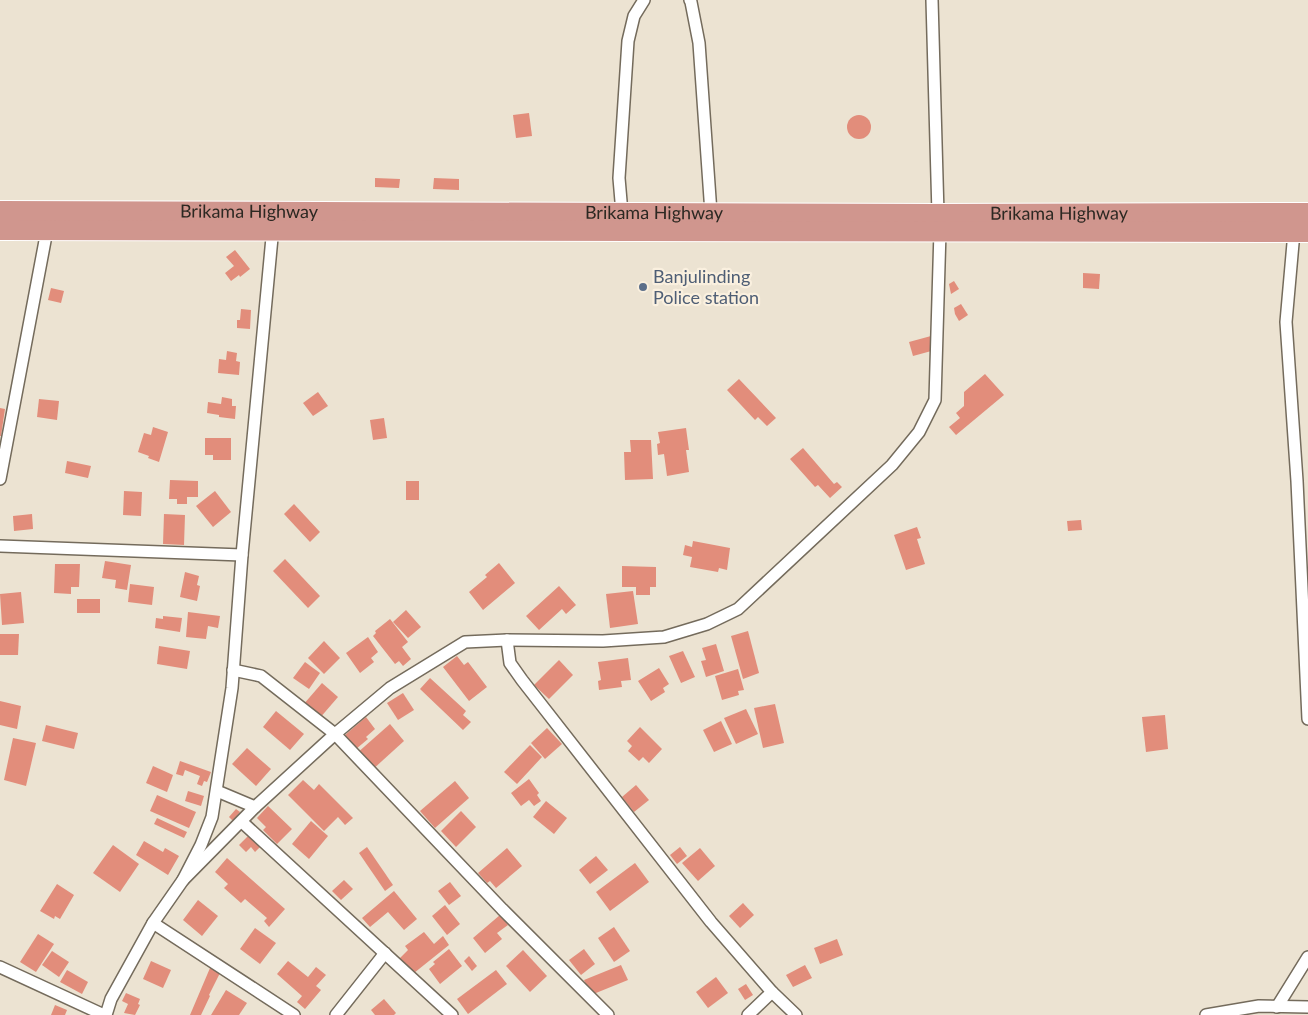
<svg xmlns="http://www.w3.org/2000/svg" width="1308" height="1015" font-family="Lato,sans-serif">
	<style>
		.building { fill: #e28d7b }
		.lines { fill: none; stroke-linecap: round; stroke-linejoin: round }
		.minor-casing { stroke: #746b5c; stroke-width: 14 }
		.trunk-casing { stroke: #fff; stroke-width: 22 }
		.minor { stroke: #fff; stroke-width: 11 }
		.trunk { stroke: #d0968e; stroke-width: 20 }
		.service-dot { fill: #5c6f8a; stroke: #faf0df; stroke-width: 2 }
		.labels { text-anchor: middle; stroke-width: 4.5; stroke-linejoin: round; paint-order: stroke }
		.street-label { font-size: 18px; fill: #2c2822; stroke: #faf0df }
		.service-label { font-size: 18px; fill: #4e5e75; stroke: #faf0df; text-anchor: start }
	</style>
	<rect width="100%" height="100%" fill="#ece3d2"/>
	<g class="building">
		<polygon points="529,113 532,136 516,138 513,115"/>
		<circle cx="859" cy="127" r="12"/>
		<polygon points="375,178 400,179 399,188 375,187"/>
		<polygon points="434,178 459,179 459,190 433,189"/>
		<polygon points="235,250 250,269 240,277 239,275 231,281 225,273 234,266 226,257"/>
		<polygon points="1083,273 1100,274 1099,289 1083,288"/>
		<polygon points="954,281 959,289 951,294 949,284"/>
		<polygon points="51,288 64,291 61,303 48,300"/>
		<polygon points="961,304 968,315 959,321 955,314 954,308"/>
		<polygon points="241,309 251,310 250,329 237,328 237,320 240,320"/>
		<polygon points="931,336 935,350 913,356 909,342"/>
		<polygon points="227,351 237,353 236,361 240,362 239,375 218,373 219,359 226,360"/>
		<polygon points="985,374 1004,395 956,435 949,427 960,418 956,413 964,406 964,392"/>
		<polygon points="739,379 776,418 767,426 758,417 755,420 727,390"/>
		<polygon points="318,392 328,406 313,416 303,403"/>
		<polygon points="222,397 232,399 232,406 236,406 235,419 219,417 219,415 207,413 208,402 221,404"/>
		<polygon points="39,399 59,401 57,420 37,417"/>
		<polygon points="0,408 5,409 1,436 0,436"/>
		<polygon points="384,418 387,438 373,440 370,420"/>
		<polygon points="153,427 168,432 159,462 148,458 149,456 138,452 144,433 151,435"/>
		<polygon points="686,428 689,450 686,450 689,472 667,476 664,454 658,455 657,444 660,443 658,432"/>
		<polygon points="205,438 231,438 231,460 213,460 213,455 205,455"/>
		<polygon points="630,440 651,440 653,479 625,480 624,452 631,452"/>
		<polygon points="803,448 834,484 837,482 842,487 830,498 818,485 815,487 790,459"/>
		<polygon points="67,461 91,466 88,478 65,473"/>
		<polygon points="170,480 198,481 198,497 187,497 187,504 177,504 177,499 169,499"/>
		<rect x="406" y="481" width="13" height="19"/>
		<polygon points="124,491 142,492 141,516 123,515"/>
		<polygon points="215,491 231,512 213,527 196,506"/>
		<polygon points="294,504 320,532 310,542 284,514"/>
		<polygon points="32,514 33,529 14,531 13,516"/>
		<polygon points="164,514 185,515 184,545 163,544"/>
		<polygon points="1081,520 1082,530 1068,531 1067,521"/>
		<polygon points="917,527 921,538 917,539 925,564 906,570 894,535"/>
		<polygon points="693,541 730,548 727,570 719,568 718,572 690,567 692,557 683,555 685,545 692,547"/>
		<polygon points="285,559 320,596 308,608 273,571"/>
		<polygon points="105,561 131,565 127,590 115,588 116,580 102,578"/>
		<polygon points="499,563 515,583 483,610 469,592 487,577 485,575"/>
		<polygon points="55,564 80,564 79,587 71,587 71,594 54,593"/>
		<polygon points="622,566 656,567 656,587 650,587 650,595 636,595 636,587 622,587"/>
		<polygon points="185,572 199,576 197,585 200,586 197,601 180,597"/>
		<polygon points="130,584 154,587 152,605 128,602"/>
		<polygon points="559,586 576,605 566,614 562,609 539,630 526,616"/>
		<polygon points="633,591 638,624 610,628 606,594"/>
		<polygon points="21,592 24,623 2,625 0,594"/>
		<rect x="77" y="599" width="23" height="14"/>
		<polygon points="406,610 421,627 408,638 393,622"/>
		<polygon points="188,612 220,616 218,628 208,626 206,639 186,637"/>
		<polygon points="163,616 182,618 180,632 155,628 156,618 163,619"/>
		<polygon points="390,619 408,642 402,647 411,659 403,666 399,661 395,664 373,636 376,633 375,631"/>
		<polygon points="748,631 759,673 743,679 731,636"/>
		<polygon points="0,634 19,634 18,655 0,655"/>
		<polygon points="368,637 378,652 371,658 374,662 360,673 346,653"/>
		<polygon points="324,641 340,658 324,674 308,658"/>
		<polygon points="716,644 724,671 706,677 701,661 706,660 702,648"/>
		<polygon points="159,646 190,651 187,669 157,664"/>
		<polygon points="683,651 695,677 681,683 669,656"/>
		<polygon points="457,656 464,665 468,662 487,687 469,701 443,667"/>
		<polygon points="628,658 631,680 621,681 622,687 599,690 598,681 601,680 598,662"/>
		<polygon points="559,660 573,675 549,699 534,685"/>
		<polygon points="305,662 320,673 309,689 293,678"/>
		<polygon points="659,668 669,684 663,688 665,692 651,701 638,681"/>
		<polygon points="738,669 744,690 738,691 739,695 722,700 715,676"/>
		<polygon points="430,678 466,711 463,715 471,722 463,730 420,689"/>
		<polygon points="322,683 338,697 319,719 303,705"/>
		<polygon points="403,693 414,710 398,720 387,703"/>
		<polygon points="0,701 21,706 17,729 0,725"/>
		<polygon points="775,704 784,743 763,748 754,708"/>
		<polygon points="746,709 758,734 736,744 724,718"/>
		<polygon points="276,711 304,734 290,750 263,727"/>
		<polygon points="1165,715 1168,749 1146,752 1142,717"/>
		<polygon points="366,717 375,729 366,737 368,739 356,749 345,735"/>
		<polygon points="721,721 732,744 714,752 703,730"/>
		<polygon points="390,724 404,741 371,771 356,754"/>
		<polygon points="46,725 78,733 74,749 42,741"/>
		<polygon points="640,727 662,749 649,763 643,757 639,761 628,751 632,746 627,741"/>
		<polygon points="547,728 562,744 545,759 531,743"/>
		<polygon points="13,738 36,743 26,786 4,780"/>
		<polygon points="530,745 542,757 517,784 504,772"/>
		<polygon points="247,748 271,769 256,786 232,764"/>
		<polygon points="180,761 211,772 207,782 204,781 202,786 197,784 200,776 185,770 183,776 176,774"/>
		<polygon points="153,766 173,775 167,792 146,783"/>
		<polygon points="529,779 539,793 537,795 541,801 534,806 529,800 521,806 511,793"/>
		<polygon points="303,780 314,790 319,784 353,818 345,825 338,817 324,831 288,795"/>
		<polygon points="455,781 469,798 435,828 420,811"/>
		<polygon points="636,785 649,800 634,812 622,797"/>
		<polygon points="188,791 204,796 201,806 185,801"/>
		<polygon points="157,795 196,812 189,828 150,811"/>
		<polygon points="546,801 567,818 554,834 533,817"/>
		<polygon points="268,806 292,829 277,844 263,830 266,827 257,818"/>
		<polygon points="236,809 240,812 233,821 229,817"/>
		<polygon points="461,811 476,827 456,847 441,831"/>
		<polygon points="157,818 187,832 184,838 154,824"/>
		<polygon points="311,821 328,836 309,859 292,844"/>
		<polygon points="249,835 261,846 255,852 251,847 246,852 239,845"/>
		<polygon points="144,841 163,852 165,848 179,856 168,875 136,855"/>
		<polygon points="113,845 139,864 120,892 93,873"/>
		<polygon points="367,847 393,885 385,891 359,853"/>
		<polygon points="680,847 687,856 677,864 670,855"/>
		<polygon points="507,848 522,866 496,888 490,881 487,883 478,873"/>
		<polygon points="700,848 715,866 698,881 682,863"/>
		<polygon points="596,856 608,870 590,884 579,870"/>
		<polygon points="227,858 285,909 269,927 264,921 267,918 245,899 241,903 224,888 228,884 215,872"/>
		<polygon points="635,863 649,882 610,911 596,892"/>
		<polygon points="344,880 353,889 341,900 332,891"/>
		<polygon points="450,882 461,896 449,905 438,891"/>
		<polygon points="57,884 74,895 60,919 55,916 54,919 40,911"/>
		<polygon points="394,891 417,919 404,930 388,912 370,927 362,918"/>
		<polygon points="198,900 218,916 202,936 183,920"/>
		<polygon points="743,903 754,915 740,928 729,916"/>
		<polygon points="445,905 460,924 447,935 432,916"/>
		<polygon points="500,915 508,925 497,933 502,939 485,953 473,938"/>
		<polygon points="614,927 630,951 614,962 598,938"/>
		<polygon points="255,928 276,943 260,964 240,949"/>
		<polygon points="424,932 434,944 443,936 449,945 414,973 399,959 408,950 405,946"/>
		<polygon points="38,934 54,944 36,972 20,962"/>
		<polygon points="837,939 843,955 820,964 814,948"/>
		<polygon points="449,949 462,966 440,984 429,969 435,964 433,962"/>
		<polygon points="584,949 595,964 581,975 569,960"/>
		<polygon points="523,950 547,976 530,992 506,966"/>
		<polygon points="52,951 69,962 59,977 42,965"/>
		<polygon points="469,956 477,966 472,971 464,961"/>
		<polygon points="151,961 171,970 163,988 143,979"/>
		<polygon points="288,961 308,977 316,967 326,975 316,986 321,990 305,1009 297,1002 302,996 277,974"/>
		<polygon points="621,965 628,980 591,995 584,980"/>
		<polygon points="805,965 812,978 793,987 786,975"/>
		<polygon points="210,968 220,973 209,995 210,996 201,1015 190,1015"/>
		<polygon points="67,970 88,982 82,994 60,982"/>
		<polygon points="496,970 507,984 468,1014 457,999"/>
		<polygon points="716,977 728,993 708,1008 696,992"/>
		<polygon points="746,984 753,995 745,1000 738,989"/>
		<polygon points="226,990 247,1003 239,1015 211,1015"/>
		<polygon points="126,993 140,999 138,1004 140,1005 135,1015 124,1013 128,1004 122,1001"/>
		<polygon points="384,999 396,1013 394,1015 375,1015 371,1010"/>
		<polygon points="55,1005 67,1010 65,1015 51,1015"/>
	</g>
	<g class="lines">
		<defs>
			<g id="minor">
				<polyline points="690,0 691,2 699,43 711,213"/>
				<polyline points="932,0 938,214"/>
				<polyline points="622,213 619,178 628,41 634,16 644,0"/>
				<polyline points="1294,232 1286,322 1297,481 1308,719"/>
				<polyline points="0,479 48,225"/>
				<polyline points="0,546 242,555"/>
				<polyline points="507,640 510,663 522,680 711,922 772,992 796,1015"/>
				<polyline points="233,670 261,676 335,734 502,909 608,1015"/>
				<polyline points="217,791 255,807"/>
				<polyline points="242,822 452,1015"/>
				<polyline points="183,880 255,807 335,734 390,688 465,642 507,640 603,641 664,637 707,624 738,609 892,465 919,432 935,400 940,231"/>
				<polyline points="153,923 294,1015"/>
				<polyline points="0,967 104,1015"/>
				<polyline points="1277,1007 1308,957"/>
				<polyline points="106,1015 111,999 153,923 183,880 201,845 212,817 232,688 242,555 273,227"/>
				<polyline points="336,1015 385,953"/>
				<polyline points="748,1015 772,992"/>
				<polyline points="1206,1015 1259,1006 1308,1007"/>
			</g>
			<g id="trunk">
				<path id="s1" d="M 0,211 L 938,214 L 1308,213"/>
				<polyline points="0,230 1308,232"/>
			</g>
		</defs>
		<use href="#minor" class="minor-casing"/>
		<use href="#trunk" class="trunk-casing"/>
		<use href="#minor" class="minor"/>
		<use href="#trunk" class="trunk"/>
	</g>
	<circle class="service-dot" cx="643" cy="287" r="5"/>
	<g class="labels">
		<g class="street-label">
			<text dy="6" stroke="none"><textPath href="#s1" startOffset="249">Brikama Highway</textPath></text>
			<text dy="6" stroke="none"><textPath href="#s1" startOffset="654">Brikama Highway</textPath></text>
			<text dy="6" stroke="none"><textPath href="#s1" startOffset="1059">Brikama Highway</textPath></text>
		</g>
		<g class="service-label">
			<text x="653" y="283">Banjulinding<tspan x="653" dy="21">Police station</tspan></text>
		</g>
	</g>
</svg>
